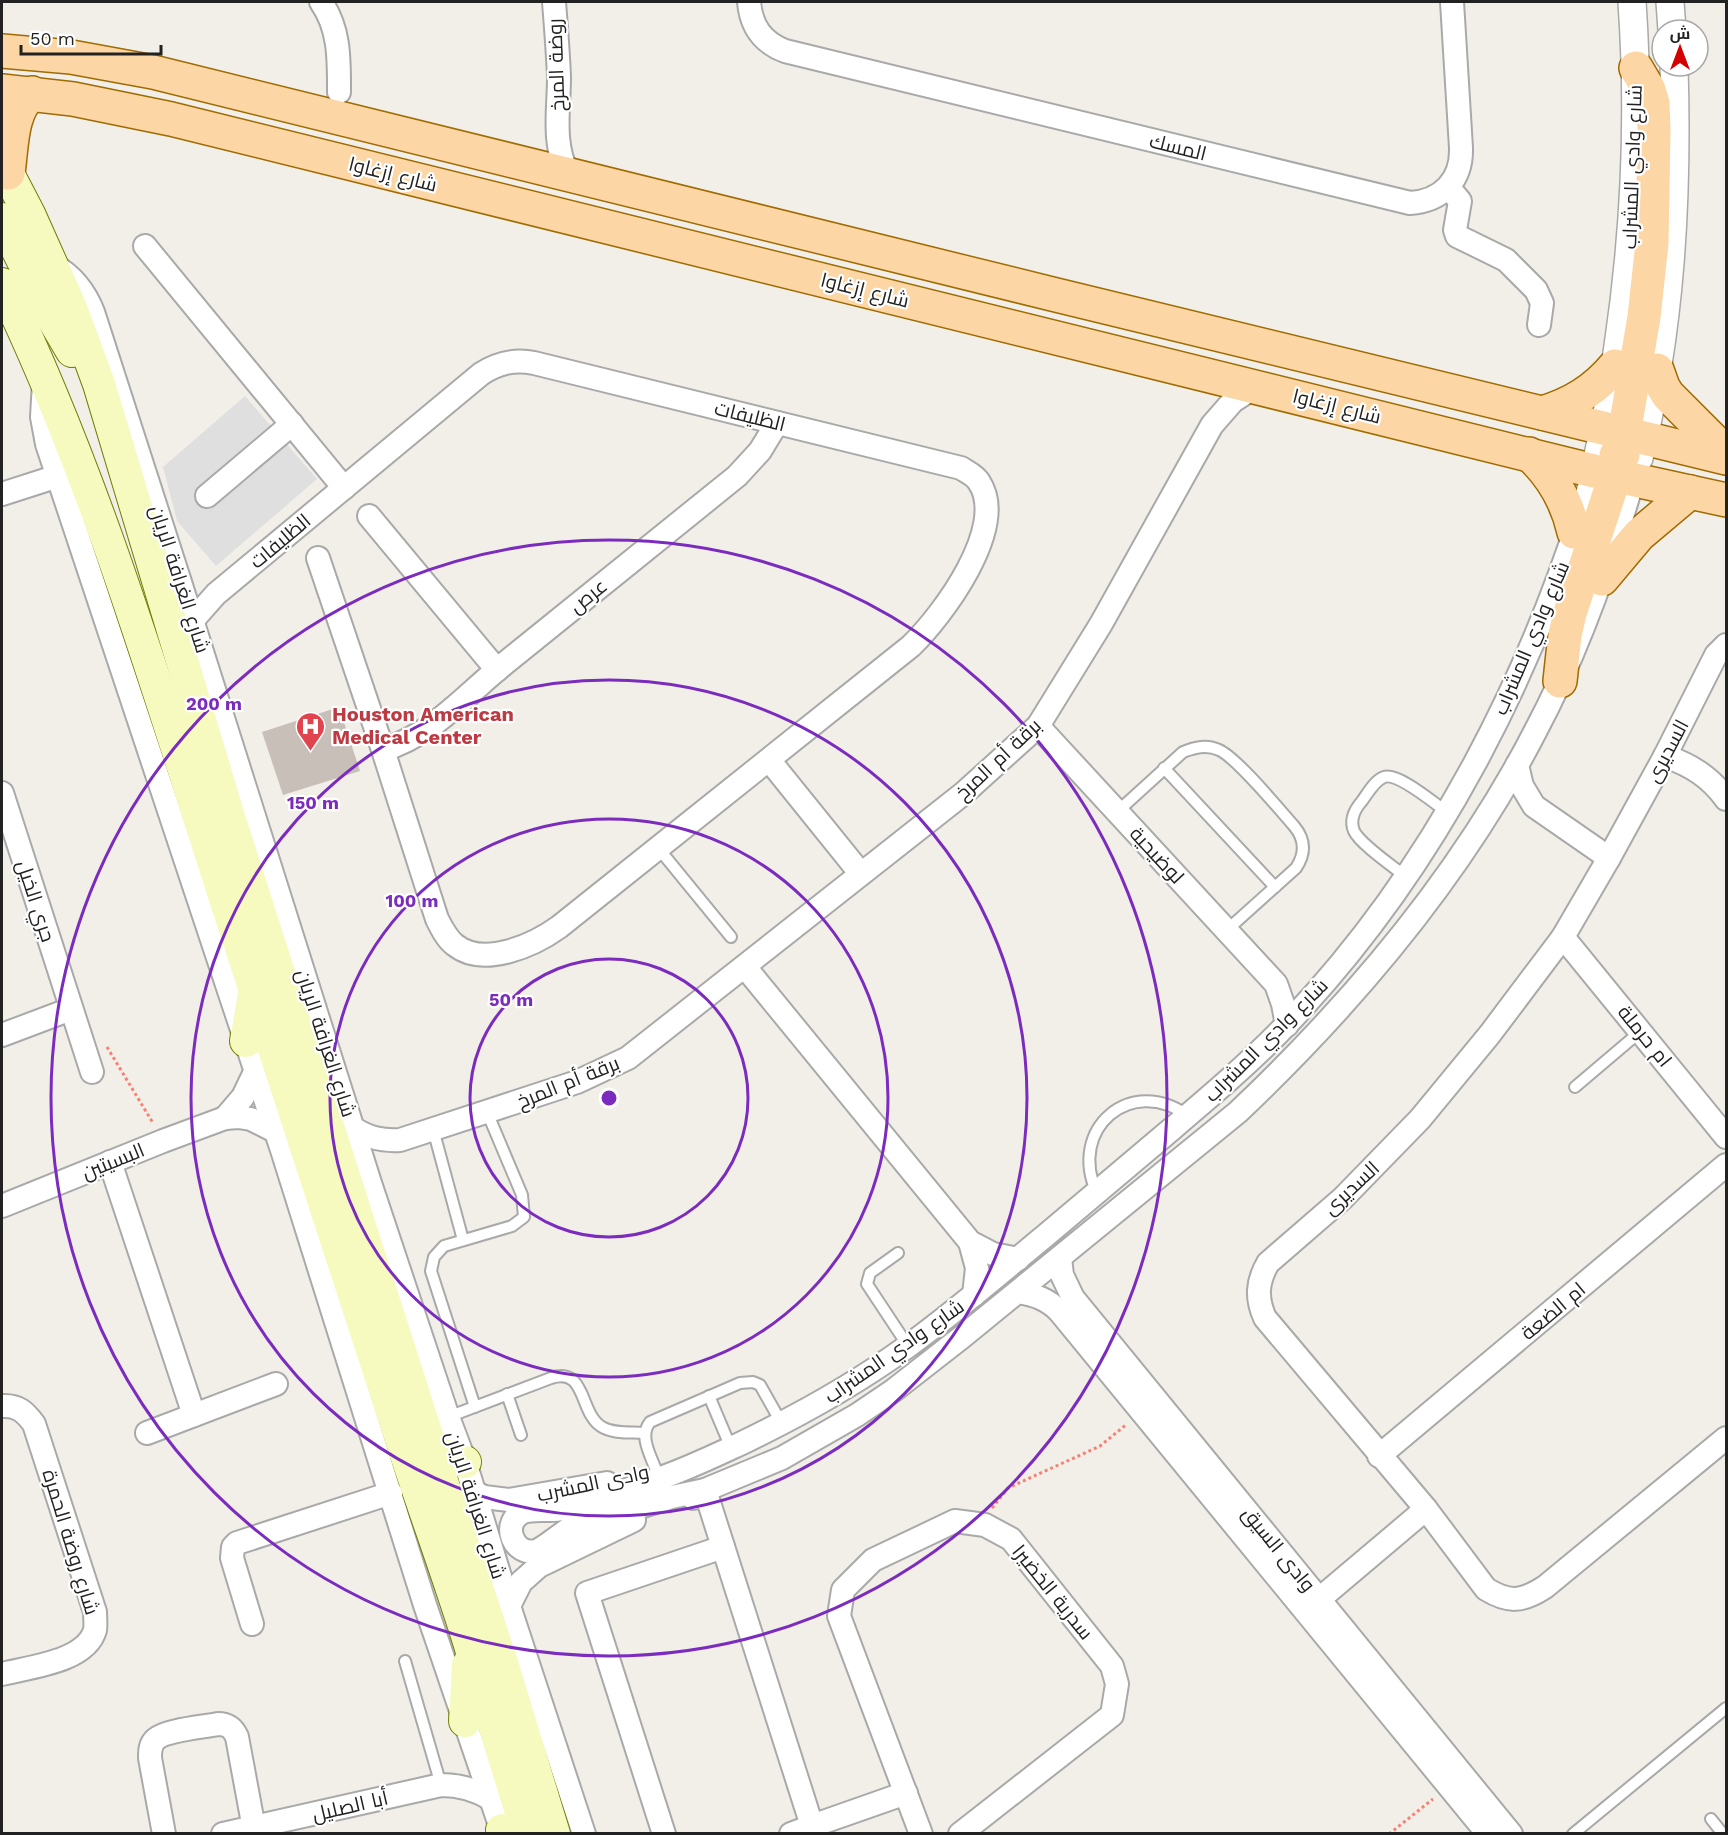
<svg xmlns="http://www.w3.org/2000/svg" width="1728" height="1835" font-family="'Work Sans',Cairo,sans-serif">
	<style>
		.residential { fill: #e0dfdf }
		.building { fill: #c7bfb8 }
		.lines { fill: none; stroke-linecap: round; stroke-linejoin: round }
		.service-casing { stroke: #a9a9a9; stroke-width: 14 }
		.minor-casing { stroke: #a9a9a9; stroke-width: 26 }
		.tertiary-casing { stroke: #a9a9a9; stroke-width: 30 }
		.secondary-casing { stroke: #707d05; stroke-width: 34 }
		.primary-casing { stroke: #a06b00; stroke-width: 36 }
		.path { stroke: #fa8072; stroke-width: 3; stroke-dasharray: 3 3; stroke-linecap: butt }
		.service { stroke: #fff; stroke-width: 10 }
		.minor { stroke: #fff; stroke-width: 22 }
		.tertiary { stroke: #fff; stroke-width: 27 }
		.secondary { stroke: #f7fabf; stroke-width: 32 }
		.primary { stroke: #fcd6a4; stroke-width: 33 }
		.ring { fill: none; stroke: #7b2cbf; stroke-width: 3 }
		.labels { text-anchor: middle; stroke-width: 4.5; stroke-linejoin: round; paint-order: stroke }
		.street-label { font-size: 20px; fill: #222; stroke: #fff }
		.health-label { font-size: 20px; font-weight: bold; fill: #be3a42; stroke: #fff; text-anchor: start }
		.centre { fill: #7b2cbf; stroke: #fff; stroke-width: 3 }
		.ring-label { font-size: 18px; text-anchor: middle; font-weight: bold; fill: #7b2cbf; stroke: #fff; stroke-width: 4.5; stroke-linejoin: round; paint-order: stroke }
	</style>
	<rect width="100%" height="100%" fill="#f2efe9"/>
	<polygon class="residential" points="245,396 317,479 216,566 177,521 163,467"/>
	<polygon class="building" points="339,707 360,771 283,795 262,732"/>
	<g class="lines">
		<defs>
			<g id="service">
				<polyline points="1164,768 1275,887"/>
				<path d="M 1117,812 L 1183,752 C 1195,747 1207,744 1219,750 C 1236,757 1279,809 1294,826 C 1305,839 1306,853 1296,868 L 1227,930"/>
				<polyline points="659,849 731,937"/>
				<path d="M 1406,877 C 1394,867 1360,844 1354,831 C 1349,819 1355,809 1362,801 C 1368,793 1374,781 1384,777 C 1398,772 1435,804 1447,812"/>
				<polyline points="1575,1087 1641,1031"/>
				<polyline points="433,1129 463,1240"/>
				<path d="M 1097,1193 C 1067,1129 1131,1074 1188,1116"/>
				<polyline points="898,1253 870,1273 867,1284 908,1346"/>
				<polyline points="507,1394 521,1435"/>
				<polyline points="709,1396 731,1448"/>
				<polyline points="475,1407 431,1271 434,1257 444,1246 512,1226 524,1217 522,1195 487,1112"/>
				<path d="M 448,1417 L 551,1378 C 587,1366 579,1414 602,1427 C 614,1434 631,1432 644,1433"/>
				<path d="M 656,1470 C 650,1454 639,1436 650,1422 L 740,1383 L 753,1382 L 760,1385 L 782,1424"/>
				<polyline points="405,1661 441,1785"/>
				<polyline points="1711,1819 1723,1834"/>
				<polyline points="1573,1834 1726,1708"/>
			</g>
			<g id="minor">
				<path d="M 321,2 C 340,29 339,60 339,92"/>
				<path d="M 554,2 C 556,27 558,52 559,77 C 559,110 552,143 568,174"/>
				<path d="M 749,2 C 751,26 762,42 785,51 L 1410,203 C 1442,201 1462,180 1461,148 L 1452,2"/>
				<polyline points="1449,188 1460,201 1455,230 1457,236 1506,260 1536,290 1542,303 1539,325"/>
				<polyline points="145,246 344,488"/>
				<path d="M 55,266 C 74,277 85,292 93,312 L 180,582 L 370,1183 L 448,1417 L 465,1462 L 509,1606 L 584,1834"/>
				<polyline points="44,382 42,417 47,444 282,1150 425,1605 503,1834"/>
				<path d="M 1594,471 C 1534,674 1436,867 1290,1021 C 1253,1060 1213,1094 1173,1128 C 1130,1164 1088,1200 1045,1236 C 1000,1273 955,1312 908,1346 C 856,1384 800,1415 742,1443 C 714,1456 687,1469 658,1479 C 627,1490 594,1502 562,1509 C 550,1512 532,1507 521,1513 C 501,1525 514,1556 536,1551 C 545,1548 560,1534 571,1528 L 672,1497 L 705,1490 L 782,1458 L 857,1415 L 894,1390 L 962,1337 L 1238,1112 C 1355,1001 1462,874 1536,730 C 1578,651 1608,566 1633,480"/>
				<polyline points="2,494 58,476"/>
				<polyline points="207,496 292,424"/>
				<polyline points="369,516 497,670"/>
				<path d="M 193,620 L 216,594 L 481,374 C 498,363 514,359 534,363 L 961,468 C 967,472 975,475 979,482 C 1009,527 942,616 911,646 L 559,927 C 534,945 484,968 455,945 C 447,939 442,929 437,919 L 383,750 L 318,558"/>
				<path d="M 1726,645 L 1716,655 L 1665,756 L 1609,858 L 1563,937 L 1490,1034 L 1420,1119 L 1343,1198 L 1268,1263 C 1257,1282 1256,1298 1265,1318 L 1426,1509 L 1486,1589 C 1509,1603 1522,1602 1545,1587 L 1726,1438"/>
				<polyline points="1038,726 1276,984 1283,1004 1287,1025"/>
				<path d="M 383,750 C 434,734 463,697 504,664 C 582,601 660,539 737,476 L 760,451 L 777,423"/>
				<path d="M 1665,756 C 1691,765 1710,777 1726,799"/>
				<polyline points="769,760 861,874"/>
				<polyline points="1517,765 1522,786 1534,806 1609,858"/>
				<polyline points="2,793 92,1072"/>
				<polyline points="1563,937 1726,1137"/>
				<polyline points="745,967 970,1242 993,1254 1018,1259"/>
				<polyline points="2,1035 71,1009"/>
				<polyline points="225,1118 243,1097 255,1072"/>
				<path d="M 353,1128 C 368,1138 382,1141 400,1140 L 577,1082 L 628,1058 L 964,793 L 1038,726 L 1101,624 L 1212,425 L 1233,401 L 1256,386"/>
				<polyline points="110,1162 194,1415"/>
				<polyline points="2,1206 163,1141 225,1118 238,1117 251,1119 275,1131"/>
				<polyline points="970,1242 977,1268 974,1295"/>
				<polyline points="1060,1258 1062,1275 1073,1298 1511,1834"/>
				<path d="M 1018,1292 C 1035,1295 1048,1299 1060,1312 L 1488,1834"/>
				<path d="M 2,1406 C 18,1405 25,1412 34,1424 L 95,1612 C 95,1617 96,1625 95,1630 C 86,1662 29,1667 2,1674"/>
				<polyline points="147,1433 276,1384"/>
				<polyline points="1379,1456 1726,1165"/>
				<polyline points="474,1492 484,1497 509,1500 607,1483"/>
				<polyline points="693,1498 705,1490 812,1826 906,1793"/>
				<polyline points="509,1606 521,1582 539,1566 634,1520"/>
				<polyline points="1310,1607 1426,1509"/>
				<polyline points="252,1624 232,1558 233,1547 237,1543 391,1493"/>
				<path d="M 164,1834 L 150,1758 C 150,1751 150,1744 156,1739 C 166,1730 204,1727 218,1724 C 228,1724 233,1728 237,1737 L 255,1834"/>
				<path d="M 223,1834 L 441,1785 C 459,1785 475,1789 491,1799"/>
				<polyline points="664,1834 587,1593 723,1547"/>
				<polyline points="791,1834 812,1826"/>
				<polyline points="921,1834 839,1616 843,1590 873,1560 955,1521 985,1525 1011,1539 1112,1666 1117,1684 1112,1715 960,1834"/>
			</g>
			<g id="tertiary">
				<polyline points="1670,2 1672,30"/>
				<path d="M 1639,458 C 1671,329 1678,198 1674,66"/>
				<path d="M 1594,471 C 1605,429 1612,388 1618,346 C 1635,232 1640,117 1632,2"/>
			</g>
			<g id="secondary">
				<polyline points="2,162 29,214 71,308 99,384 229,817 432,1451 502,1663 554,1834"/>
				<polyline points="2,219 46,307 72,351"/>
				<path d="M 2,284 C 101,489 163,709 234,926 C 290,1098 346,1270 402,1442 C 424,1510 449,1577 470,1645 C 489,1708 508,1771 528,1834"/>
				<polyline points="246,1041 254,994"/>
				<polyline points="432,1451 465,1462"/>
				<polyline points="465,1721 468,1665"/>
				<polyline points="502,1830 505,1834"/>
			</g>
			<g id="primary">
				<polyline points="2,51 71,57 153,72 1052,294 1726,458"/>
				<polyline points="2,91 73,99 171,119 1594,471 1726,500"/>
				<path d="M 8,173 C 12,146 10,112 32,93"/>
				<polyline points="1657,370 1663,387 1668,395 1726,453"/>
				<path d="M 1542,413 C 1572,404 1595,390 1615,366"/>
				<path d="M 1529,454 C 1553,476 1567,501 1574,532"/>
				<polyline points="1623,455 1623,440 1644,317 1652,243 1654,130 1653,103 1649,90 1636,68"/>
				<polyline points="1602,579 1639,535 1690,492"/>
				<polyline points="1560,681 1565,635 1570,613 1615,476 1616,455"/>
			</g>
		</defs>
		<use href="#service" class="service-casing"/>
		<use href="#minor" class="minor-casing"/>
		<use href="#tertiary" class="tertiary-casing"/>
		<use href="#secondary" class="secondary-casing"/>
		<use href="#primary" class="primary-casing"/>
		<g class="path">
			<polyline points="107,1047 153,1123"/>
			<polyline points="992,1508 1008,1488 1100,1446 1127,1424"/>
			<polyline points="1389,1834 1433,1799"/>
		</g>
		<use href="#service" class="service"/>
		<use href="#minor" class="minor"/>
		<use href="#tertiary" class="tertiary"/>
		<use href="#secondary" class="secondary"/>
		<use href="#primary" class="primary"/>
	</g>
	<g class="ring">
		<circle cx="609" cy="1098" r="139"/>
		<circle cx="609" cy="1098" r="279"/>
		<circle cx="609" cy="1098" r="418"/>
		<circle cx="609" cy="1098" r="558"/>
	</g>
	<defs>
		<symbol id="hospital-pin" viewBox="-11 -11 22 30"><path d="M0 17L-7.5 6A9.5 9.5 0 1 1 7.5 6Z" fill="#e0444e" stroke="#fff"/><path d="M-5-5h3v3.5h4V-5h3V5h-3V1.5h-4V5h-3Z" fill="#fff"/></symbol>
	</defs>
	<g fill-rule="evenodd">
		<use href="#hospital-pin" x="294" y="710" width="33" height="45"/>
	</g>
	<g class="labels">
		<g class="street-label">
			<text transform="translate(556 65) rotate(-92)" y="7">روضة المرخ</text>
			<text transform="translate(1178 147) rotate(14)" y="7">المسك</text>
			<text transform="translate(1632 167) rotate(-88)" y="7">شارع وادي المشراب</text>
			<text transform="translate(393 174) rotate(14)" y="7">شارع إزغاوا</text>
			<text transform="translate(865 290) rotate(14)" y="7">شارع إزغاوا</text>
			<text transform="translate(1337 406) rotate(14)" y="7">شارع إزغاوا</text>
			<text transform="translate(750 416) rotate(14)" y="7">الظليفات</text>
			<text transform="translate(280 541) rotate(-40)" y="7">الظليفات</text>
			<text transform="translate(180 579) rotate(72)" y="7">شارع الغرافة الريان</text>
			<text transform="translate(588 596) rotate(-39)" y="7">عرص</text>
			<text transform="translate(1531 638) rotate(-67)" y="7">شارع وادي المشراب</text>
			<text transform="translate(1667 751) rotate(-62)" y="7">السديرى</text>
			<text transform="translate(998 759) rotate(-43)" y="7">برقة أم المرخ</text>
			<text transform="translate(1157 855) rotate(47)" y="7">لوضيحية</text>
			<text transform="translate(36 901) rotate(72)" y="7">جري الخيل</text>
			<text transform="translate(1645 1036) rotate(51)" y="7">ام حرملة</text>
			<text transform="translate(1266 1040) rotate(-45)" y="7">شارع وادي المشراب</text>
			<text transform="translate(326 1043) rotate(72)" y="7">شارع الغرافة الريان</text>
			<text transform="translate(568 1082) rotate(-22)" y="7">برقة أم المرخ</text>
			<text transform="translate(113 1161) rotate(-22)" y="7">البسيتين</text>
			<text transform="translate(1351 1188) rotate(-43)" y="7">السديرى</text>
			<text transform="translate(1553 1311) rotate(-40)" y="7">ام الضعة</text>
			<text transform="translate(894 1351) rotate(-35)" y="7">شارع وادي المشراب</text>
			<text transform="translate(593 1483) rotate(-12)" y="7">وادى المشرب</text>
			<text transform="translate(476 1505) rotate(72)" y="7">شارع الغرافة الريان</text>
			<text transform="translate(71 1542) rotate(73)" y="7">شارع روضة الحمرة</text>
			<text transform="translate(1279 1549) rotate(51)" y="7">وادى السيق</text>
			<text transform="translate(1053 1592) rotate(51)" y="7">سدرية الخضيرا</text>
			<text transform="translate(350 1806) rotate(-13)" y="7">أبا الصليل</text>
		</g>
		<g class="health-label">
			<text x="332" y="721">Houston American<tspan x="332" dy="23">Medical Center</tspan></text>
		</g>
	</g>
	<circle cx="609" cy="1098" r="9" class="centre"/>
	<g class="ring-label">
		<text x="214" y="710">200 m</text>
		<text x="313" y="809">150 m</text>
		<text x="412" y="907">100 m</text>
		<text x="511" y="1006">50 m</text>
	</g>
	<rect width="1728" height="1835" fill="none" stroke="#222222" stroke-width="6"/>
	<g transform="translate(1680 48)"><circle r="28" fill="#ffffff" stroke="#a7a7a7" stroke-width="1.5"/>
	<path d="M0-4.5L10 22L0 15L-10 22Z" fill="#d40000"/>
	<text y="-9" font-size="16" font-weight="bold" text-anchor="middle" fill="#222222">ش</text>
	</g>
	<path d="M21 45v9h140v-9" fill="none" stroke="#222222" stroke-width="3"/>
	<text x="30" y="45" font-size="18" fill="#222222" stroke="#ffffff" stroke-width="4.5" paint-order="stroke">50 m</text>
</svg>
